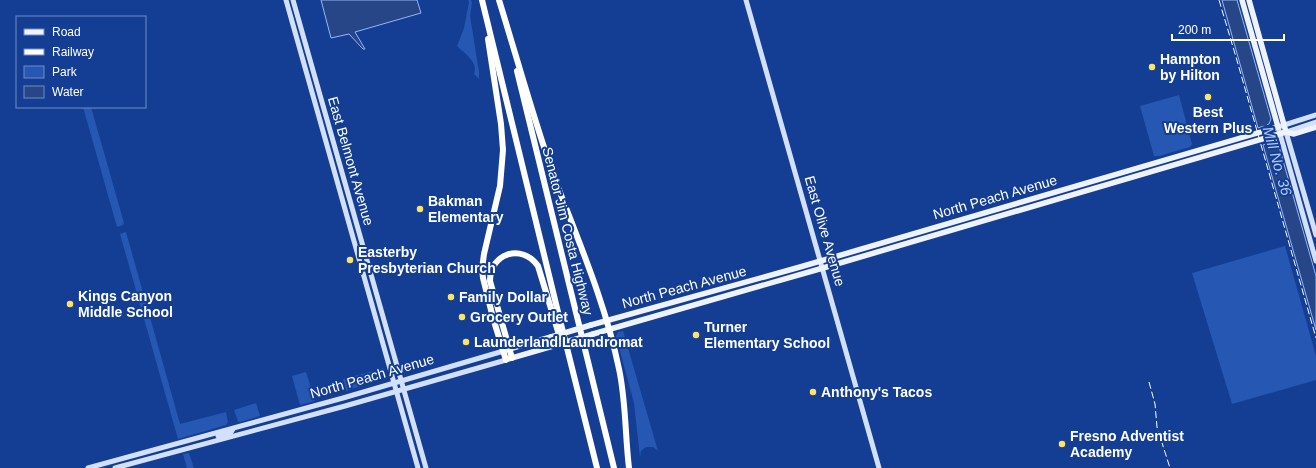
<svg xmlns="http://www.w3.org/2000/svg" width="1316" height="468" font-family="Arial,sans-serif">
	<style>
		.green { fill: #2657b3 }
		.water { fill: #274687; stroke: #96b7f5 }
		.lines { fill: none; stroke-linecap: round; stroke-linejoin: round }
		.canal { stroke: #274687; stroke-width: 4 }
		.secondary { stroke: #d2e0fc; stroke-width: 5 }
		.primary { stroke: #eef3ff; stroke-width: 5.5 }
		.highway { stroke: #fff; stroke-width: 6 }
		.rail { stroke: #fff; stroke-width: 1; stroke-dasharray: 7 3; stroke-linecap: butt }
		.primary-bridge { stroke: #eef3ff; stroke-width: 5.5 }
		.poi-dot { fill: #ffe364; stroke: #143e94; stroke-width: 1.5 }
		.labels { text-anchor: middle; stroke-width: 4; stroke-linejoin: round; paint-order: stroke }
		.poi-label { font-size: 14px; font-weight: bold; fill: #fff; stroke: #143e94; text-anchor: start }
		.street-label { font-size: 14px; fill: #fff; stroke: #143e94 }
		.water-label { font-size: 15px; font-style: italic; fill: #b0c9f9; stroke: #143e94 }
	</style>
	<rect width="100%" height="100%" fill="#143e94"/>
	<g class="green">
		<path d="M 468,0 L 471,0 L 472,3 L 470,16 L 479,72 L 479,79 L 474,74 C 479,62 464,53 457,46 L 464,28 L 469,2 Z"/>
		<polygon points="1179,95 1192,144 1190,147 1159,156 1154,156 1140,106"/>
		<polygon points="83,107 91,107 124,223 123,225 117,227"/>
		<polygon points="126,232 180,424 226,412 228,422 226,425 178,439 120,234"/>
		<polygon points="1285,246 1316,356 1316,380 1232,404 1192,273"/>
		<polygon points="623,331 658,451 653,447 646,447 641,451 640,457 634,403 616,336 618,332"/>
		<path d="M 384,368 L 386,375 L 385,378 C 371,382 359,387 346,391 L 343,379 Z"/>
		<polygon points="306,372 315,401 300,405 292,376"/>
		<polygon points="256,403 260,416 240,422 238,421 234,410"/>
		<polygon points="189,453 194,468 187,468 183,454"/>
	</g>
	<g class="water">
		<polygon points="321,0 417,0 421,13 355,32 365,49 363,49 349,34 331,38"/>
		<polygon points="1222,0 1237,0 1271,119 1269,124 1258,128"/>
		<polygon points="1274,141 1278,143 1316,276 1316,330 1263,145"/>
	</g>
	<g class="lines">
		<polyline class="canal" points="1264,121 1272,147"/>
		<g class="secondary">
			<polyline points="286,0 418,468"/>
			<polyline points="293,0 426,468"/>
			<polyline points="746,0 879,468"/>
			<polyline points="1316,115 1278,127 1316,261"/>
			<polyline points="1316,122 1286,132 1316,235"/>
			<polyline points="218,436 231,432 233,429"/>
			<polyline points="88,468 343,398 507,350"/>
			<polyline points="115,468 345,406 506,360"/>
		</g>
		<g class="primary">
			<polyline points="1249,0 1286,132"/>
			<polyline points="591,325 800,267 1278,127 1242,0"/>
			<polyline points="593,334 823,268 1286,132 1294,134 1316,127"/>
			<polyline points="509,349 551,337"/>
			<polyline points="508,359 553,346"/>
		</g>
		<g class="highway">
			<polyline points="482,0 557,308 597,468"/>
			<path d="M 499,0 C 517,58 533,117 553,174 C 577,238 605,301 619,369 C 626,401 625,435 629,468"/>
			<polyline points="488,39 501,124 503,150 500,186 484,254 482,269 483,278 493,318 506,360"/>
			<polyline points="517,71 614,468"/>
			<path d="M 512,358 L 490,281 C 490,253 522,243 538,266 L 560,338"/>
		</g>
		<g class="rail">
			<polyline points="1219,0 1236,57 1316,338"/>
			<polyline points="1149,382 1155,404 1157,427 1170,468"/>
		</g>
		<g class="primary-bridge">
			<polyline points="551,337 591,325"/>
			<polyline points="553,346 593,334"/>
		</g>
	</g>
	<g class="poi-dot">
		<circle cx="1152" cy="67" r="4"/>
		<circle cx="1208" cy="97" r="4"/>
		<circle cx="420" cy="209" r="4"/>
		<circle cx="350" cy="260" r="4"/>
		<circle cx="451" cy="297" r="4"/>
		<circle cx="70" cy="304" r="4"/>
		<circle cx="462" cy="317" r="4"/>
		<circle cx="696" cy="335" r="4"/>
		<circle cx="466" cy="342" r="4"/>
		<circle cx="813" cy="392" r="4"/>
		<circle cx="1062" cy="444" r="4"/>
	</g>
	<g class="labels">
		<g class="poi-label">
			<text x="1160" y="64">Hampton<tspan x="1160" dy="16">by Hilton</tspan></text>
			<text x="1208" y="117" text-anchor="middle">Best<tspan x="1208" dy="16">Western Plus</tspan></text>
			<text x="428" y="206">Bakman<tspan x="428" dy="16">Elementary</tspan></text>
			<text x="358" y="257">Easterby<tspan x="358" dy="16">Presbyterian Church</tspan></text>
			<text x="78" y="301">Kings Canyon<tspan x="78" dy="16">Middle School</tspan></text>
			<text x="459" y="302">Family Dollar</text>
			<text x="470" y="322">Grocery Outlet</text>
			<text x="704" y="332">Turner<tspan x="704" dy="16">Elementary School</tspan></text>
			<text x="474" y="347">Launderland Laundromat</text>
			<text x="821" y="397">Anthony's Tacos</text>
			<text x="1070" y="441">Fresno Adventist<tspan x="1070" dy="16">Academy</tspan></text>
		</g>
		<g class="street-label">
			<text transform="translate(351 161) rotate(74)" y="5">East Belmont Avenue</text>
			<text transform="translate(995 197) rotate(-16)" y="5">North Peach Avenue</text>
			<text transform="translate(568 231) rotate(76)" y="5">Senator Jim Costa Highway</text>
			<text transform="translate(825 231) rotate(74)" y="5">East Olive Avenue</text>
			<text transform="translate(684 287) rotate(-15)" y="5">North Peach Avenue</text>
			<text transform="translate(372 376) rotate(-16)" y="5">North Peach Avenue</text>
		</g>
		<g class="water-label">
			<text transform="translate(1277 161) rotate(74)" y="5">Mill No. 36</text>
		</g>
	</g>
	<rect x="16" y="16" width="130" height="92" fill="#143e94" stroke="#728bbf"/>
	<rect x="24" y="29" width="20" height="6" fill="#eef3ff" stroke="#728bbf"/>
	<text x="52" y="36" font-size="12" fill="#ffffff">Road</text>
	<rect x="24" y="49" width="20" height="6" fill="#ffffff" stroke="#728bbf"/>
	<text x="52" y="56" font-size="12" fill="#ffffff">Railway</text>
	<rect x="24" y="66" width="20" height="12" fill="#2657b3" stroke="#728bbf"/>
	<text x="52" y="76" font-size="12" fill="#ffffff">Park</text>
	<rect x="24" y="86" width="20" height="12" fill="#274687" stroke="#728bbf"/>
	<text x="52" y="96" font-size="12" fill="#ffffff">Water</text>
	<path d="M1172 34v6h112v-6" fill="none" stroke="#ffffff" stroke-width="2"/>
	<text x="1178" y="34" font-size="12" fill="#ffffff" stroke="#143e94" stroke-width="3" paint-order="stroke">200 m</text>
</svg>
